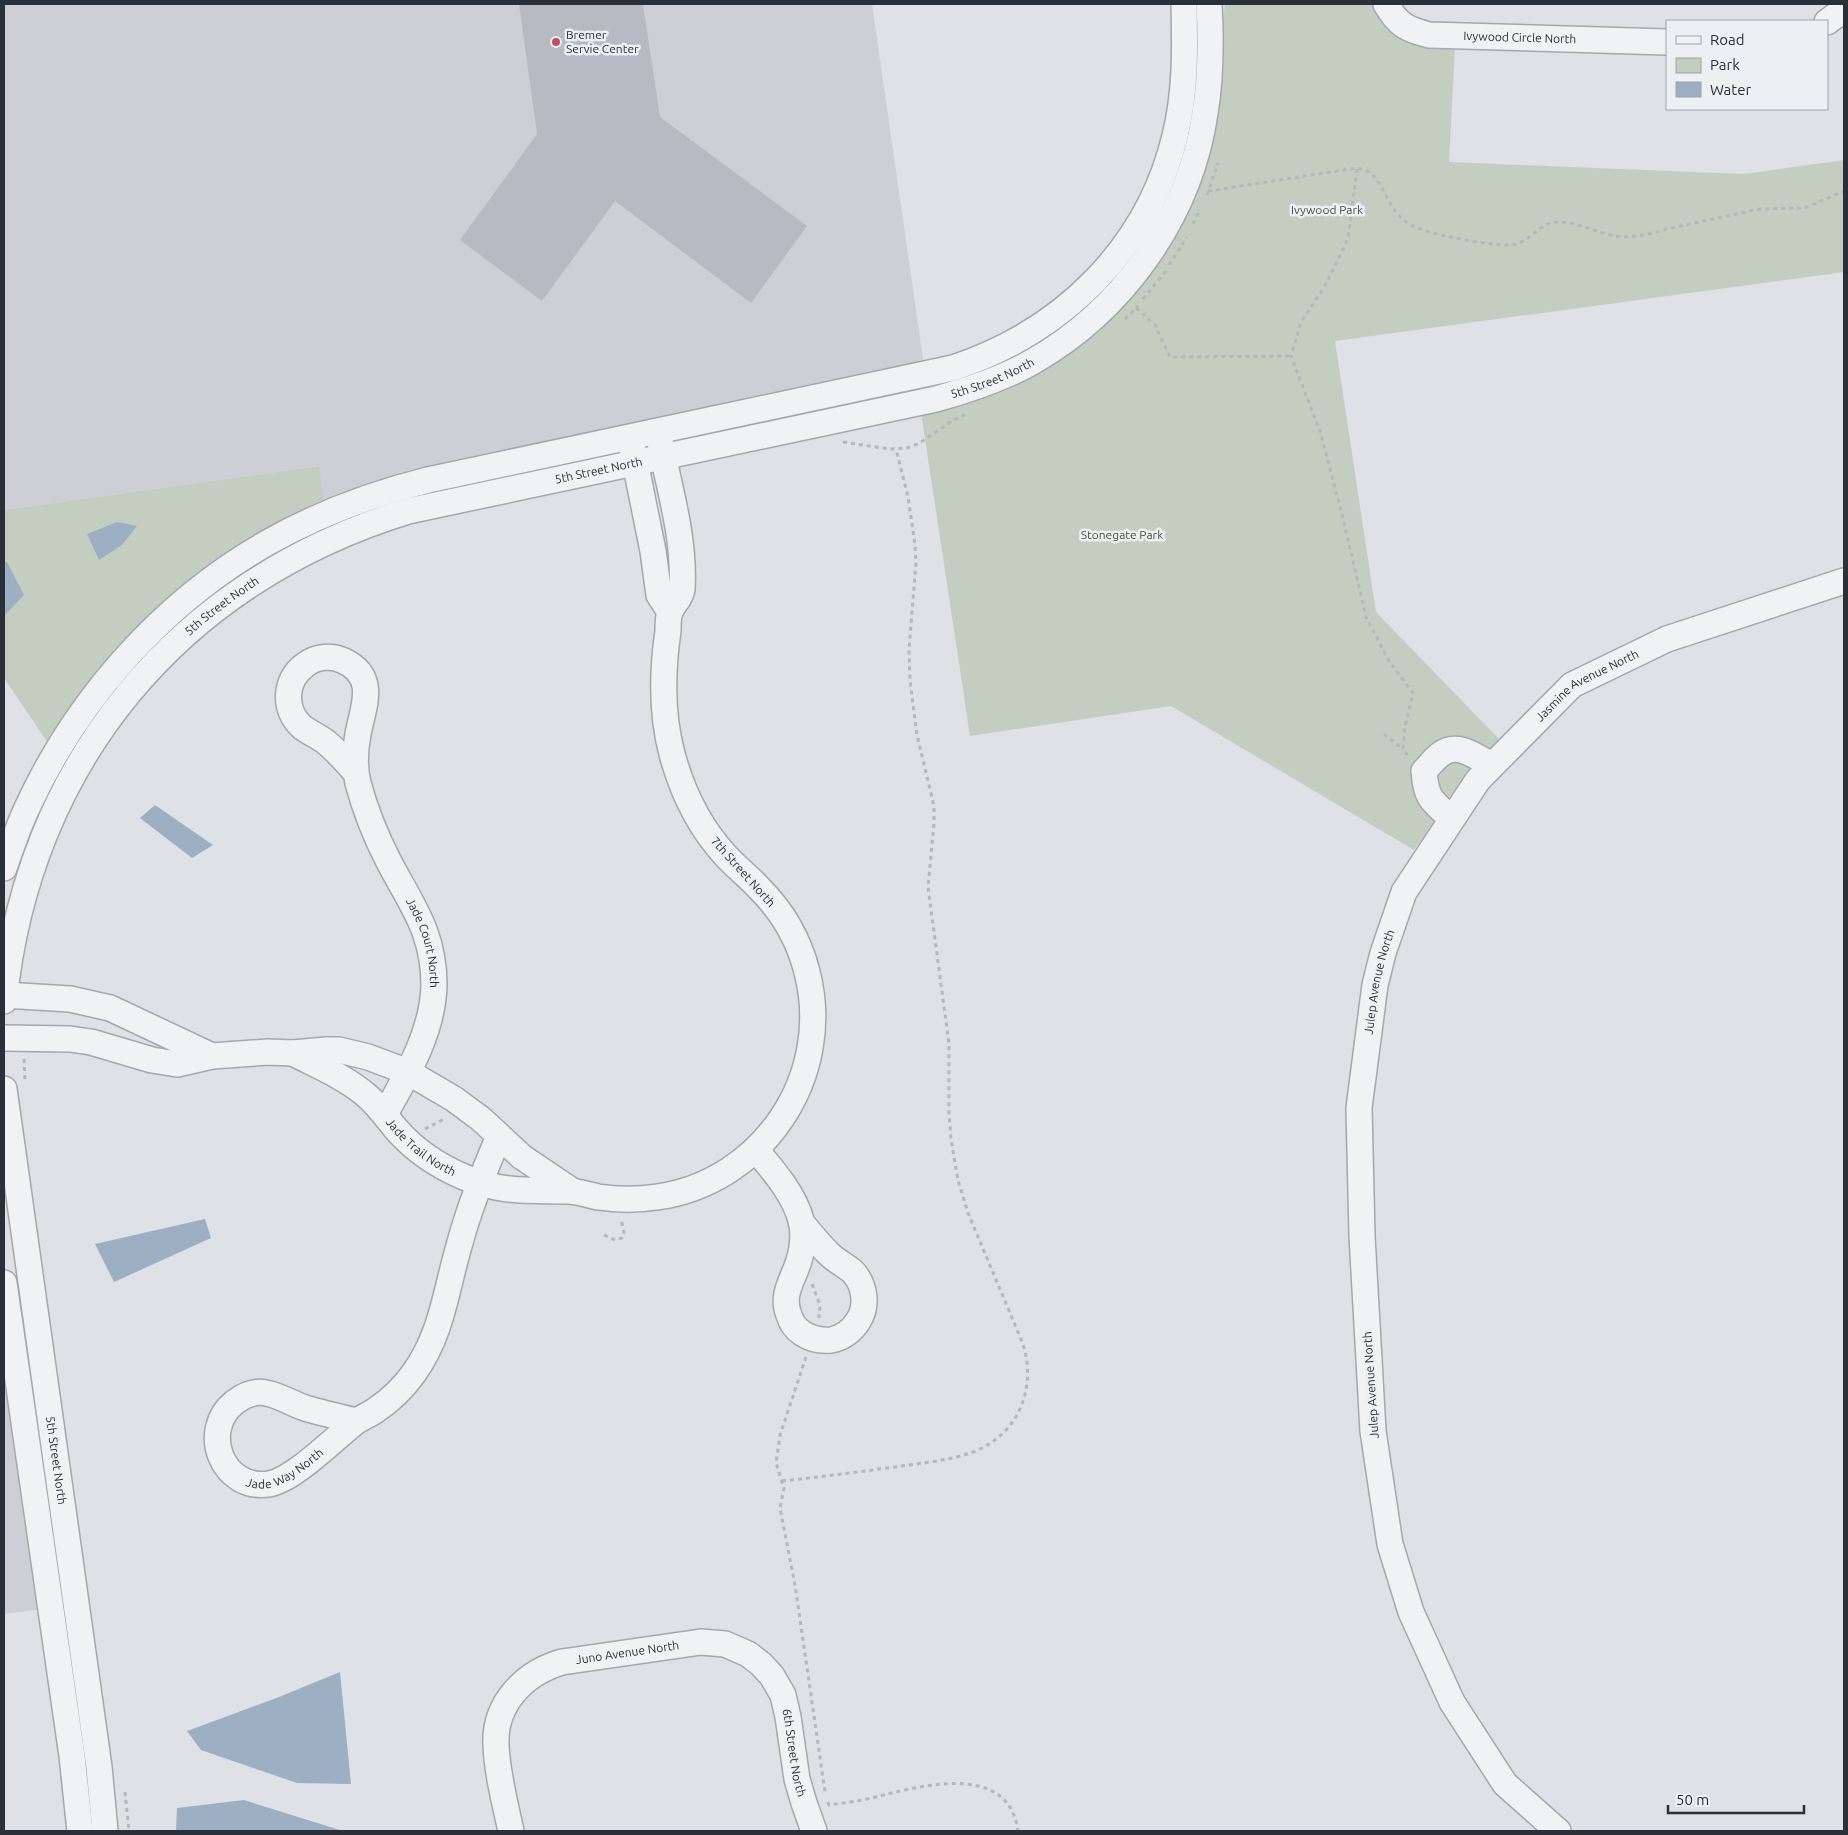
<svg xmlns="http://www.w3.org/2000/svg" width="1848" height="1835" font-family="Ubuntu,sans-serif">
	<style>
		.built { fill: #ccd0d6 }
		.green { fill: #c4cec0 }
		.water { fill: #9dafc2 }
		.building { fill: #b6bac2 }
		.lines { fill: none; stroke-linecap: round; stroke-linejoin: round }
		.minor-casing { stroke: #a4a8ae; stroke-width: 28 }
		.path { stroke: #b4b8bc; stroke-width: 3; stroke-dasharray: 4 4; stroke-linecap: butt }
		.minor { stroke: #f0f2f4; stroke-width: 25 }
		.poi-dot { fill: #bd5162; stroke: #edf0f3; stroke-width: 2 }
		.labels { text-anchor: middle; stroke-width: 5; stroke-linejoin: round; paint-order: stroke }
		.poi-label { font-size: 12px; fill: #29303a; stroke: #edf0f3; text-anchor: start }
		.street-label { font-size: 12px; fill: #29303a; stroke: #edf0f3 }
		.park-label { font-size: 12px; fill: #3e5438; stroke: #edf0f3 }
	</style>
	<rect width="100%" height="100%" fill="#dee1e5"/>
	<g class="built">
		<polygon points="4,4 872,4 924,366 324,504 318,466 4,510"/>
		<polygon points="4,1346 42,1609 4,1614"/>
	</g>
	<g class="green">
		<polygon points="1225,4 1376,4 1384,25 1411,43 1455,47 1449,162 1744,174 1844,160 1844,272 1335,341 1376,612 1499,739 1414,850 1171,706 970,736 921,412 1107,319 1204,164"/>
		<polygon points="319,466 324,504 270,531 50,746 4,678 4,510"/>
	</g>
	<g class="water">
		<polygon points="117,522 137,526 122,545 99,560 87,534"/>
		<polygon points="4,562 7,562 24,595 5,615"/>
		<polygon points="155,805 213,845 192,858 140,818"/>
		<polygon points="205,1219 211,1238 114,1282 95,1244"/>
		<polygon points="340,1672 351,1784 297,1783 201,1750 187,1731 274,1699"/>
		<polygon points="244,1800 343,1831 176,1831 177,1808"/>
	</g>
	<polygon class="building" points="519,4 643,4 660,117 807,226 751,303 615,201 542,301 460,240 537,134"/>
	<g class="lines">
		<defs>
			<g id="minor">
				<path id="s1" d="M 1386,4 C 1398,25 1406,29 1429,35 L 1667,42"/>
				<polyline points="1827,22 1839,13 1844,4"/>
				<polyline points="632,447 653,551 659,595 670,612"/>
				<path id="s2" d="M 356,773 C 347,763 338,752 327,743 C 320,737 310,733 302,727 C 283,710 284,680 305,665 C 316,656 332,655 344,661 C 378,677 363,707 358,734 C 355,750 354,767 358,783 C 365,809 375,835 388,860 C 411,905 434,931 434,985 C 433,1032 407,1075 385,1114"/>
				<path d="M 1451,818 C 1432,801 1426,799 1424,771 C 1429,766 1435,758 1441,754 C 1458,741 1477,758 1492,765"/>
				<path d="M 4,868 C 11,848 18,827 27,808 C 77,699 163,602 267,543 C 318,514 372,494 428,480 L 953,368 C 1062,332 1148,249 1175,136 C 1186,92 1185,48 1184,4"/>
				<polyline points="4,995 70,999 110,1008 212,1056"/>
				<path id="s3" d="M 4,1001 C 28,762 179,581 408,511 L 936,399 C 969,390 1002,379 1032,362 C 1122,311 1190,217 1205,113 C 1211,77 1211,40 1209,4"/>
				<polyline points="4,1038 70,1039 91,1042 152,1060 177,1064 212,1056 268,1052 293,1053 326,1050 339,1050 368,1057 408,1072 454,1099 481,1119 522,1157 571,1190"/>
				<path id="s4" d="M 293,1053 C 318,1066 345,1077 366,1095 C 378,1105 386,1117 396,1129 C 415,1151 438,1166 464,1177 C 501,1193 528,1190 567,1191 C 577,1191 588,1195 598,1197 C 618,1200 637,1200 657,1197 C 763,1182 834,1076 807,972 C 799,940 782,911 759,888 C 749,877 737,868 726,856 C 700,828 682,791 672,754 C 661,713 662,672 668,631 C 668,625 668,617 670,612 C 673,603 681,599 682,589 C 685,540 670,490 660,442"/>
				<path id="s5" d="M 4,1089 L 99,1767 L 105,1831"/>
				<path d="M 756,1150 C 773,1170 794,1194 801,1220 C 804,1231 803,1247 800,1257 C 795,1278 780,1293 789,1315 C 791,1322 796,1329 802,1333 C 811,1339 821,1341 831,1340 C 842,1338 852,1331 858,1321 C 868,1306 865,1285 853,1272 C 845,1265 836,1261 829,1254 C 819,1244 810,1233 801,1222"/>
				<polyline points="4,1283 72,1756 80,1831"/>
				<path id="s6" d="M 356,1421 C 339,1417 322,1413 305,1408 C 279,1399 262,1381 235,1402 C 199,1430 222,1491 269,1484 C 293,1480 333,1440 354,1423 C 360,1418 369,1415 376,1410 C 391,1400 404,1387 414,1373 C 442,1334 446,1290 459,1246 C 469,1208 484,1172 499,1136"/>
				<path id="s7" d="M 511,1831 C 505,1803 497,1773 496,1745 C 494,1704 524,1673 562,1662 L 701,1642 L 725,1644 L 748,1654 L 761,1664 L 772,1676 L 783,1695 L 788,1717 L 797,1779 L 804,1803 L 814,1831"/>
				<path id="s8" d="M 1558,1831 L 1505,1784 L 1452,1702 L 1411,1612 L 1390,1544 L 1373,1431 L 1362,1236 L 1359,1108 L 1375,985 L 1383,953 L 1404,892 L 1478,780 L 1572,685 L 1667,639 L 1844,581"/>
			</g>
		</defs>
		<use href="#minor" class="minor-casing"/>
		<g class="path">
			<polyline points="1357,169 1348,239 1325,286 1301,322 1291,356 1320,431 1342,514 1366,617 1389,661 1413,693 1405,726 1403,749 1409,757"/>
			<path d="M 1208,191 L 1357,168 C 1362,169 1366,170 1371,173 C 1389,192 1390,219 1420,229 C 1436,235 1503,249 1517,244 C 1531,239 1541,223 1556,222 C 1576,220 1601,236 1623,237 C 1638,237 1653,233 1667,229 C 1693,223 1719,218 1745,212 L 1760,209 L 1805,208 L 1844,191"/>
			<polyline points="1207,195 1218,163"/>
			<polyline points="1193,224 1200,210"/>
			<polyline points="1169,265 1187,237"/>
			<polyline points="1143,299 1166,271"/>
			<polyline points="1136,308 1155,325 1170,357 1291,356"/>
			<polyline points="1125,319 1138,306"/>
			<polyline points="843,442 889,449 907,448 918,444 952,421 966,414"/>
			<polyline points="1384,734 1403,749"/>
			<polyline points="24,1059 25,1083"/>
			<polyline points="425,1129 446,1118"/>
			<polyline points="604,1235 615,1240 622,1238 624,1232 621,1219"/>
			<polyline points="812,1284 820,1305 819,1318"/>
			<polyline points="806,1357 780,1435 776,1463 784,1488 780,1508 795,1585 825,1792"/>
			<path d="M 782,1481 C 820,1477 857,1472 895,1467 C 920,1463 949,1461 973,1452 C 1018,1435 1037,1389 1023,1344 L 968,1213 L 958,1180 L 951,1139 L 949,1114 L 949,1044 L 928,887 L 934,823 L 934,806 L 917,735 L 910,681 L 909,649 L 916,563 L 915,544 L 908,497 L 896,449"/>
			<polyline points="125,1792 129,1831"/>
			<path d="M 828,1802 L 829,1805 C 841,1803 854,1802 867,1799 C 914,1788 1008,1758 1018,1831"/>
		</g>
		<use href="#minor" class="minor"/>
	</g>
	<circle class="poi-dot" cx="556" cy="42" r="5"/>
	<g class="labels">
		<g class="poi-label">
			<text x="566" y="39">Bremer<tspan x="566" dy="14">Servie Center</tspan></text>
		</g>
		<g class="street-label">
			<text dy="4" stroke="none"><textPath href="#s1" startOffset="146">Ivywood Circle North</textPath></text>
			<text dy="4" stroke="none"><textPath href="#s3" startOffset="1275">5th Street North</textPath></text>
			<text dy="4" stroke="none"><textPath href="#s3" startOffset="870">5th Street North</textPath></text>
			<text dy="4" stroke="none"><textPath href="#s3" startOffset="465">5th Street North</textPath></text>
			<text dy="4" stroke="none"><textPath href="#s8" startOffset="1278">Jasmine Avenue North</textPath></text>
			<text transform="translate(743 872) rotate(48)" y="4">7th Street North</text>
			<text dy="4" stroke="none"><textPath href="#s2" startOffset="490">Jade Court North</textPath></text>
			<text dy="4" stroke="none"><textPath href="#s8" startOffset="904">Julep Avenue North</textPath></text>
			<text dy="4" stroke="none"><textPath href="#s4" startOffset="161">Jade Trail North</textPath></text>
			<text transform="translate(1371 1385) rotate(-94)" y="4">Julep Avenue North</text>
			<text dy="4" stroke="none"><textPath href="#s5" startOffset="375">5th Street North</textPath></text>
			<text dy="4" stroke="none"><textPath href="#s6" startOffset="268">Jade Way North</textPath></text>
			<text dy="4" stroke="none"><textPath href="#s7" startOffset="268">Juno Avenue North</textPath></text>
			<text dy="4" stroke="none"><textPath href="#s7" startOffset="505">6th Street North</textPath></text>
		</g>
		<g class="park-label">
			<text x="1327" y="214">Ivywood Park</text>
			<text x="1122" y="539">Stonegate Park</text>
		</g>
	</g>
	<rect width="1848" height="1835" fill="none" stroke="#29303a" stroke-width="10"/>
	<rect x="1666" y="20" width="162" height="90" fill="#edf0f3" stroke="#9fa3a9"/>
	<rect x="1676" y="36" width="25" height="8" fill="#f0f2f4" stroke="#9fa3a9"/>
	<text x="1710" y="45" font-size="15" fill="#29303a">Road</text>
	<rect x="1676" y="58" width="25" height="15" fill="#c4cec0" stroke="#9fa3a9"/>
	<text x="1710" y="70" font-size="15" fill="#29303a">Park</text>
	<rect x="1676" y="82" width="25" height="15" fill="#9dafc2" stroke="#9fa3a9"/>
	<text x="1710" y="95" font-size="15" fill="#29303a">Water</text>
	<path d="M1668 1805v8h136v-8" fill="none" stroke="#29303a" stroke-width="2.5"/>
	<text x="1676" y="1805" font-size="15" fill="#29303a" stroke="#edf0f3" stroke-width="4" paint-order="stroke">50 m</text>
</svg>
